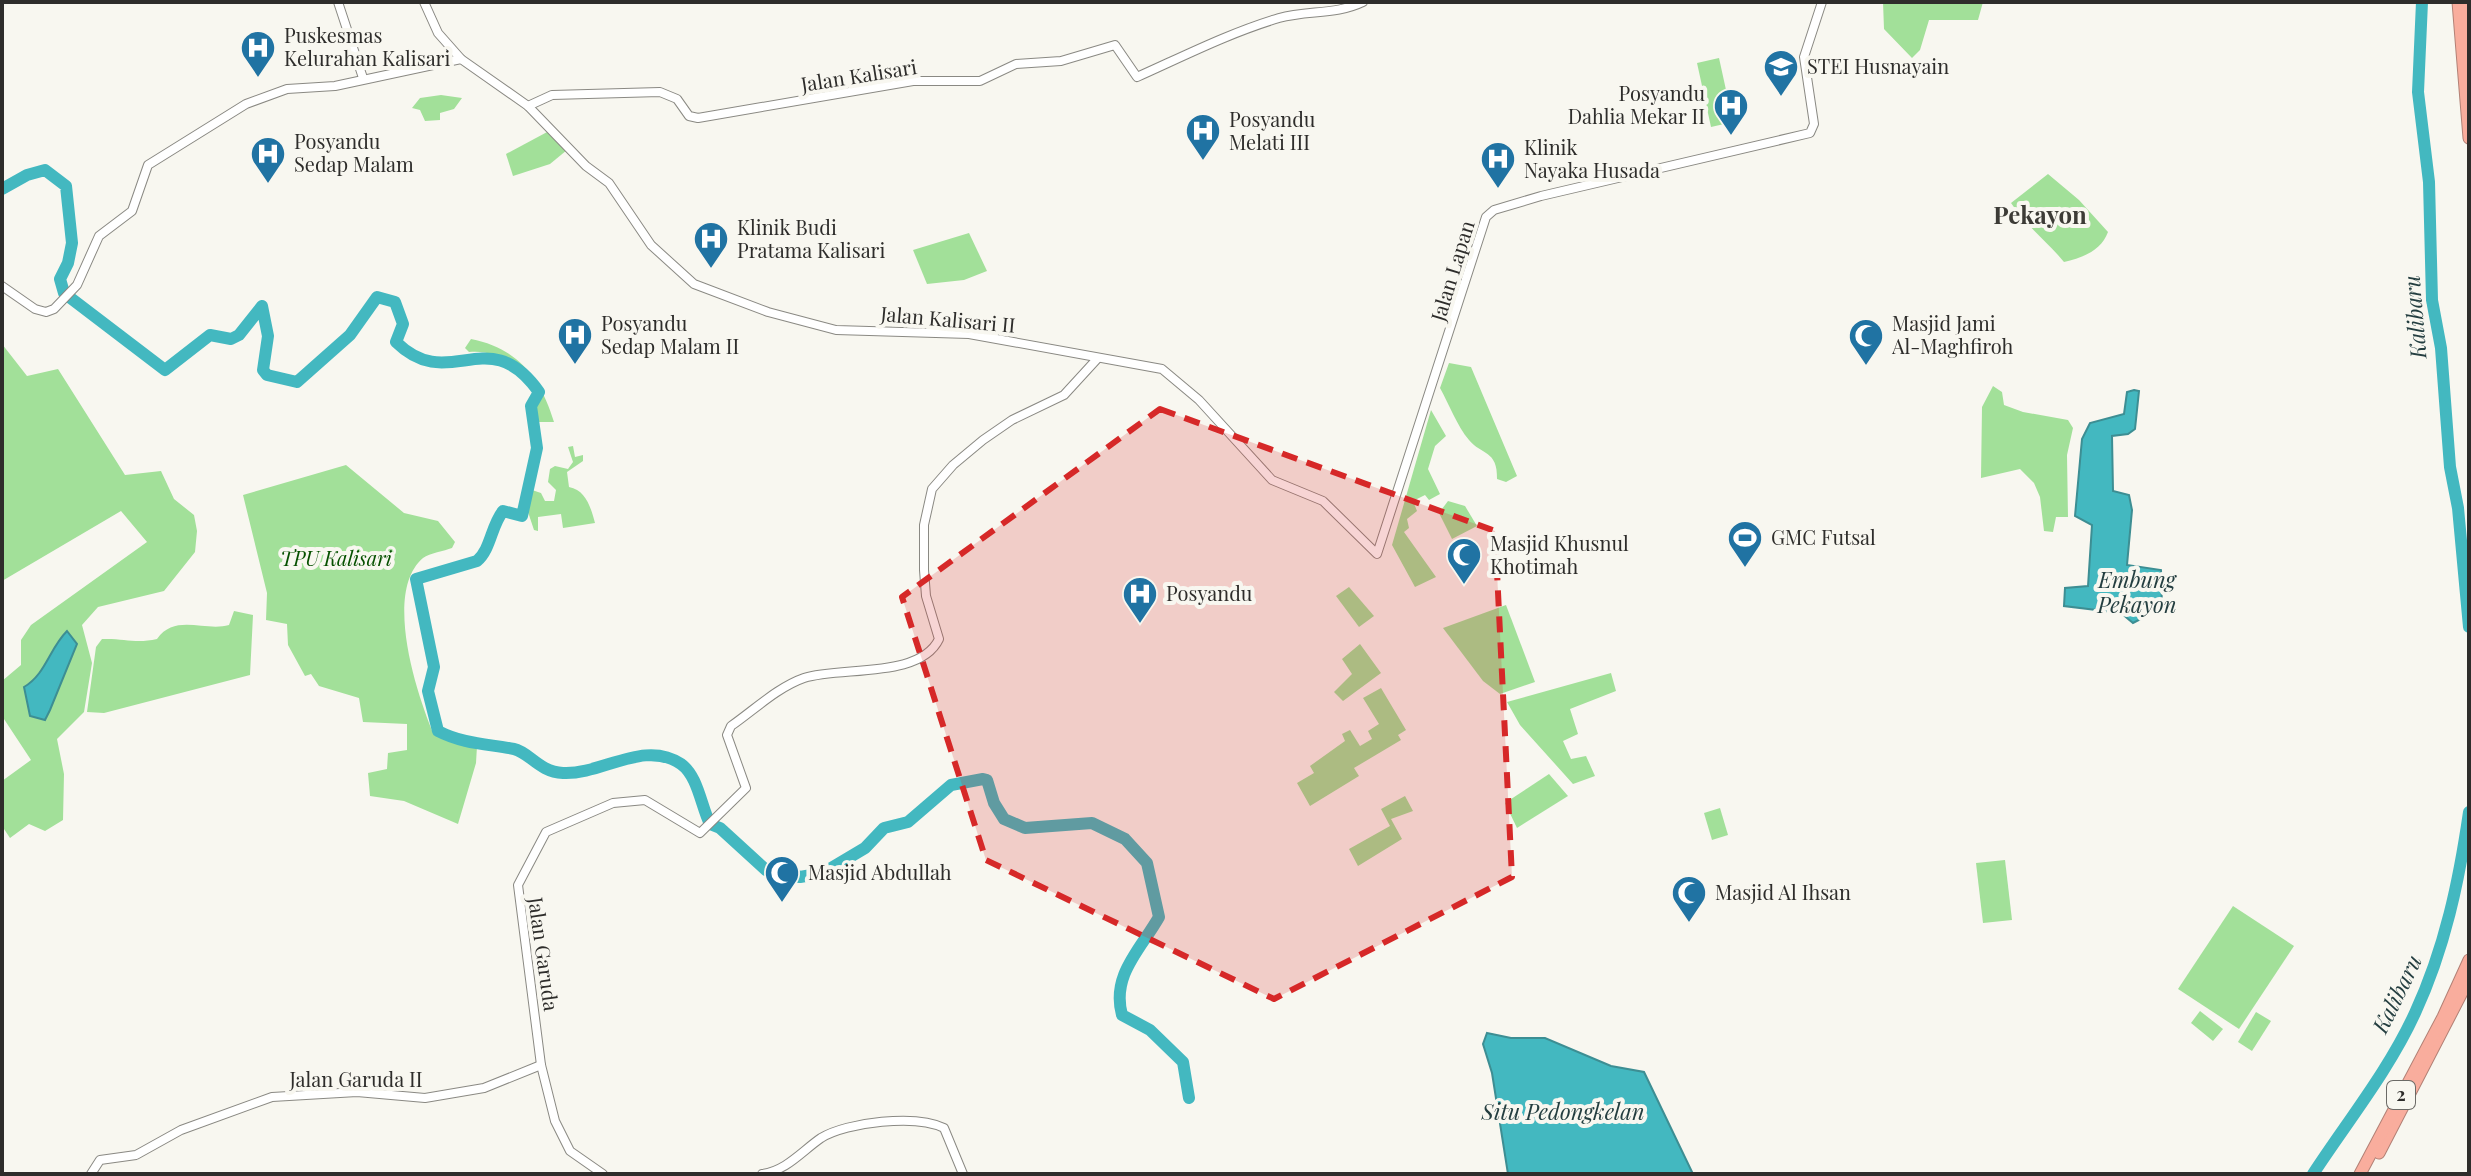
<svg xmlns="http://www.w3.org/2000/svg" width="2471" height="1176" font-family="'Playfair Display',serif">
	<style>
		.green { fill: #a2e099 }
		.water { fill: #43b8c0; stroke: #3d8e93; stroke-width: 2 }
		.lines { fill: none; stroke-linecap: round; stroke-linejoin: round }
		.river { stroke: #43b8c0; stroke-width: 12 }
		.minor-casing { stroke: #8a8983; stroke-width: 10 }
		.highway-casing { stroke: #b28075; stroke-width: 13 }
		.minor { stroke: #fff; stroke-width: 8 }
		.highway { stroke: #f9ad9d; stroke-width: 11 }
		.marked { fill: #d62828; fill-opacity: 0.2; stroke: #d62828; stroke-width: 6; stroke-dasharray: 16 10; stroke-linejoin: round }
		.labels { text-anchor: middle; stroke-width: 8; stroke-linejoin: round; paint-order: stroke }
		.shield { fill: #f8f7f0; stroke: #6b6a66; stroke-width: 2 }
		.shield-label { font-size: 18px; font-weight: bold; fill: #2e2d2b }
		.poi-label { font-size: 20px; fill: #2e2d2b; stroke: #f8f7f0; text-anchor: start }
		.street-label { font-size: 20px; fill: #2e2d2b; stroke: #f8f7f0 }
		.park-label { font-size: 20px; font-style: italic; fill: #065000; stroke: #f8f7f0 }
		.water-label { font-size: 22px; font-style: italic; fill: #243e40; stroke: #f8f7f0 }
		.quarter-label { font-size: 24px; font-weight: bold; fill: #3c3b36; stroke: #f8f7f0 }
	</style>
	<rect width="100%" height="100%" fill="#f8f7f0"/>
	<g class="green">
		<polygon points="1983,2 1978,20 1929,20 1920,50 1912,58 1884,29 1883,2"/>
		<polygon points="1719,58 1733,122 1711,127 1697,63"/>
		<polygon points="441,95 462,98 454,109 440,113 440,120 425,121 420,110 412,108 420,98"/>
		<polygon points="549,131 567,150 550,164 513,176 506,154"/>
		<path d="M 2048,174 L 2079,200 L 2108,232 C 2101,251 2082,258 2064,262 C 2046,240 2029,229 2011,203 Z"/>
		<polygon points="969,233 987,271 964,280 927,284 913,250"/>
		<path d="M 471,339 C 518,348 541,379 554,422 L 534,422 L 533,405 L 540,391 C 522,369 500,349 469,352 L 465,348 Z"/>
		<polygon points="2,344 27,376 58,369 125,475 161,471 174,499 194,515 197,531 195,552 164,591 98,607 82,625 92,663 84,712 57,739 64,774 63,820 45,831 29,824 10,838 2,826 2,781 31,760 2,716 2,681 21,665 21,640 31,625 147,542 121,511 2,581"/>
		<path d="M 1449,363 L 1471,367 L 1517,476 L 1506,482 L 1497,479 C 1498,450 1481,455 1469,440 C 1457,426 1449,404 1440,388 Z"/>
		<polygon points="1993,386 2002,392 2004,405 2023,412 2068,420 2073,428 2067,455 2068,517 2056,517 2053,532 2044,531 2040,497 2034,483 2020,469 1981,478 1982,407"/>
		<polygon points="1431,410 1446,436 1435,446 1428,469 1440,494 1429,500 1425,495 1413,501 1417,511 1407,519 1409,528 1404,532 1436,577 1415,587 1392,545"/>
		<path d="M 573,446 L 575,457 L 583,455 L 583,461 L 567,472 L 569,487 C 586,490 591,508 595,523 L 563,528 L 561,514 L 538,517 L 538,531 L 534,530 L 527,509 L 532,490 L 541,493 L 545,501 L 554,501 L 556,490 L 548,482 L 550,469 L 555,466 L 568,469 L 573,462 L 568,447 Z"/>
		<path d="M 346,465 L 404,513 L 438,521 L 455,542 L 452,548 C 444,551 430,553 423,558 C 383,592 417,695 434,735 L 477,746 L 476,763 L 458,824 L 404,801 L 370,796 L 368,773 L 387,769 L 388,753 L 407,750 L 407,724 L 363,722 L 359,698 L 319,686 L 311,674 L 305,676 L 288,645 L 287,624 L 266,620 L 267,593 L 243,495 Z"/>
		<polygon points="1448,501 1465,506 1477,526 1452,539 1439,513"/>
		<polygon points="1349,587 1374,616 1359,627 1336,596"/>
		<polygon points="1506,605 1535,682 1500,694 1483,681 1443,628"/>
		<path d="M 234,611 L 253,615 L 250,675 L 104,713 L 87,712 L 96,647 L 102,639 C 124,638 135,644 157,639 C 175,613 205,632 229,625 Z"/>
		<polygon points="1360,644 1381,673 1343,701 1334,692 1352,674 1342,659"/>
		<polygon points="1611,673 1616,691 1570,709 1578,734 1563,741 1571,759 1586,756 1595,776 1573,784 1520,725 1507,702"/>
		<polygon points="1381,688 1406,730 1398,735 1401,740 1354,768 1359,776 1310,806 1297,783 1314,773 1310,766 1345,741 1342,734 1350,730 1360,746 1372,739 1368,731 1379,724 1363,698"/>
		<polygon points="1549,774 1568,796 1517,828 1505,803"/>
		<polygon points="1405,796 1413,811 1391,819 1402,839 1358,866 1349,849 1390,826 1381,809"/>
		<polygon points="1720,808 1728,835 1712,840 1704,813"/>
		<polygon points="2005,860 2012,920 1983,923 1976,863"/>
		<polygon points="2233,906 2294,946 2239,1029 2178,989"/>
		<polygon points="2200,1011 2223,1029 2213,1041 2191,1023"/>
		<polygon points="2256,1012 2271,1021 2252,1051 2238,1042"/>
	</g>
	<g class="water">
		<polygon points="2134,390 2139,391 2135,429 2128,434 2112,436 2113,491 2129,495 2132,510 2127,565 2161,570 2162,608 2133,623 2121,613 2064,606 2065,588 2088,586 2092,525 2075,516 2082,439 2090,423 2124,414 2127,392"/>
		<path d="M 67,631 L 77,644 L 50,710 L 45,720 L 30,716 L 24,687 C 46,674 49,649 67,631 Z"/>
		<polygon points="1487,1033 1511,1038 1545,1038 1611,1066 1644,1072 1693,1174 1508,1174 1492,1073 1483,1044"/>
	</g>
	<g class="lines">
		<g class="river">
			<polyline points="2422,2 2418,92 2429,182 2432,300 2441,348 2450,467 2458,508 2469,627"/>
			<path d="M 2,189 L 27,175 L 45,170 L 66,186 L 72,243 L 68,263 L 60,279 L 64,293 L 165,370 L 210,335 L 231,339 L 239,335 L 262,306 L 268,336 L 263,370 L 267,375 L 297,382 L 350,335 L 377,297 L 395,302 L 403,324 L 396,342 C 450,395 488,320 539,392 L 531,406 L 537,448 L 522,516 L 503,511 C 491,526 491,549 477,561 L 416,579 L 434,667 L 428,691 L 438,731 C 463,744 488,744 514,749 C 529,752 539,772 563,773 C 602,775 644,739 681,764 C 698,776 701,806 710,824 L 720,828 L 766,870 L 800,877 L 823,873 L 865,848 L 884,828 L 908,822 L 951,785 L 983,779 L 987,780 L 994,803 L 1004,819 L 1025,828 L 1092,823 L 1125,839 L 1147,863 L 1159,917 C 1141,949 1111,975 1122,1015 L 1150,1030 L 1183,1062 L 1189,1098"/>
			<path d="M 2313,1174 C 2347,1122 2389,1070 2415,1013 C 2445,948 2459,881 2469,812"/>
		</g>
		<defs>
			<g id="minor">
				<polyline points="338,2 363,78"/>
				<polyline points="424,2 438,33 461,59"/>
				<path d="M 528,106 L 552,95 L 660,92 L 677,99 L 689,116 L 698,118 L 913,81 L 980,81 L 1016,64 L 1061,61 L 1115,45 L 1137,77 C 1184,56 1229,33 1279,18 C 1308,10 1336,15 1363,2"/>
				<polyline points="2,286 35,309 46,312 54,309 77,285 99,236 132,211 148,165 246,104 287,89 335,86 461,59 528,106 586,166 609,183 651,245 694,284 768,312 836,330 969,334 1162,369 1199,400 1272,480 1323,501 1377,554 1486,217 1494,210 1541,196 1810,133 1814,124 1804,57 1822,2"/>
				<polyline points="91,1174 100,1160 136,1155 181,1130 272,1097 357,1092 425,1098 484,1088 541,1065"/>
				<path d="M 603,1174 L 570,1151 L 555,1121 L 541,1065 L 518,885 L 546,832 L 613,803 L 645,800 L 700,833 L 746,788 L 727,735 L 731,726 C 754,710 778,687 804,678 C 841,666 920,679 939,639 L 926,596 L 924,570 L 924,525 L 932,489 L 953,465 L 983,440 L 1012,420 L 1064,395 L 1097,359"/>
				<path d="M 762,1174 C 786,1171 802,1151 821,1138 C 847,1122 916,1114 944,1128 L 963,1174"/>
			</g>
			<g id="highway">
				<polyline points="2458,2 2469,138"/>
				<polyline points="2466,2 2469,41"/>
				<polyline points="2379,1153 2469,979"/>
				<polyline points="2360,1174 2443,1017 2469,960"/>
			</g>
		</defs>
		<use href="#minor" class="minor-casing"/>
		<use href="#highway" class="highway-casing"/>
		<use href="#minor" class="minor"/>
		<use href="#highway" class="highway"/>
	</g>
	<path class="marked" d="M 1160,409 L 1495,531 L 1512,877 L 1274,999 L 986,860 L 902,597 Z"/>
	<defs>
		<symbol id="hospital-pin" viewBox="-11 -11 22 30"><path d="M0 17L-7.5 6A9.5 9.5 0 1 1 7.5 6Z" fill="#2073a3" stroke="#f8f7f0"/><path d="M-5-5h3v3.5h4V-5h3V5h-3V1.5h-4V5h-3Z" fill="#fff"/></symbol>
		<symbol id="university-pin" viewBox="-11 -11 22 30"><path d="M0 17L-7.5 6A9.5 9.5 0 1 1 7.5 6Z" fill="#2073a3" stroke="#f8f7f0"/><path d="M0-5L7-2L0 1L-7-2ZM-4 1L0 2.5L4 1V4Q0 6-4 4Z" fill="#fff"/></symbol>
		<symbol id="mosque-pin" viewBox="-11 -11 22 30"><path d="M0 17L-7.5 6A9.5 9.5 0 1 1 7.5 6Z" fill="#2073a3" stroke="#f8f7f0"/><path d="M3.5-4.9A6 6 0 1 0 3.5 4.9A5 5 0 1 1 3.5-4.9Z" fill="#fff"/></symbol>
		<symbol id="stadium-pin" viewBox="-11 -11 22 30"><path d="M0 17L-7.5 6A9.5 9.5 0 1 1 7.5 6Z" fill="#2073a3" stroke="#f8f7f0"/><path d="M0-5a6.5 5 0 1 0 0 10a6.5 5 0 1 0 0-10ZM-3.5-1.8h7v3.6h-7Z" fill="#fff"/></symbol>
	</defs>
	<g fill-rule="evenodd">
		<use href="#hospital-pin" x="238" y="28" width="40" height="54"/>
		<use href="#university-pin" x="1761" y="47" width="40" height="54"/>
		<use href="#hospital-pin" x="1711" y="86" width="40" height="54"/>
		<use href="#hospital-pin" x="1183" y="111" width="40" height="54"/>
		<use href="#hospital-pin" x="248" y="134" width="40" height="54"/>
		<use href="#hospital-pin" x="1478" y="139" width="40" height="54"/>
		<use href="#hospital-pin" x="691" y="219" width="40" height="54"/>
		<use href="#hospital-pin" x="555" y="315" width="40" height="54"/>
		<use href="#mosque-pin" x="1846" y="316" width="40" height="54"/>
		<use href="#stadium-pin" x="1725" y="518" width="40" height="54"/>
		<use href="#mosque-pin" x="1444" y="535" width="40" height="54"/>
		<use href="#hospital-pin" x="1120" y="574" width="40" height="54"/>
		<use href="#mosque-pin" x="762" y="853" width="40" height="54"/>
		<use href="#mosque-pin" x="1669" y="873" width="40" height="54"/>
	</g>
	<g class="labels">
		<rect class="shield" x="2387" y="1081" width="28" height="28" rx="6"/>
		<g class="shield-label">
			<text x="2401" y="1101">2</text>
		</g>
		<g class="poi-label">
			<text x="284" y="43">Puskesmas<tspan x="284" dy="23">Kelurahan Kalisari</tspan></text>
			<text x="1807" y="74">STEI Husnayain</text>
			<text x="1705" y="101" text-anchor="end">Posyandu<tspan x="1705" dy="23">Dahlia Mekar II</tspan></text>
			<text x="1229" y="127">Posyandu<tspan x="1229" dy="23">Melati III</tspan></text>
			<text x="294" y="149">Posyandu<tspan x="294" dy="23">Sedap Malam</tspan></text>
			<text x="1524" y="155">Klinik<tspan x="1524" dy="23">Nayaka Husada</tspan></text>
			<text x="737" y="235">Klinik Budi<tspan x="737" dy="23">Pratama Kalisari</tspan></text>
			<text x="601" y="331">Posyandu<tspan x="601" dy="23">Sedap Malam II</tspan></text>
			<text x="1892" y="331">Masjid Jami<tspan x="1892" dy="23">Al-Maghfiroh</tspan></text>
			<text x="1771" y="545">GMC Futsal</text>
			<text x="1490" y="551">Masjid Khusnul<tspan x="1490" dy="23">Khotimah</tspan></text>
			<text x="1166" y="601">Posyandu</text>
			<text x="808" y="880">Masjid Abdullah</text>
			<text x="1715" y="900">Masjid Al Ihsan</text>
		</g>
		<g class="street-label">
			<text transform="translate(859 76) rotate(-9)" y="7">Jalan Kalisari</text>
			<text transform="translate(1453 271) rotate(-73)" y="7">Jalan Lapan</text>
			<text transform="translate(948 320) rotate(5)" y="7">Jalan Kalisari II</text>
			<text transform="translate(543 954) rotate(82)" y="7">Jalan Garuda</text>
			<text x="356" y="1087">Jalan Garuda II</text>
		</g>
		<g class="park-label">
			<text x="336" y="566">TPU Kalisari</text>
		</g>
		<g class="water-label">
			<text transform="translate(2415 317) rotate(-95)" y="8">Kalibaru</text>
			<text x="2137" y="588">Embung<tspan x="2137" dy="25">Pekayon</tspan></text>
			<text transform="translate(2397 994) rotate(-64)" y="8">Kalibaru</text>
			<text x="1563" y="1120">Situ Pedongkelan</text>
		</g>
		<g class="quarter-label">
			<text x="2040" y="224">Pekayon</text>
		</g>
	</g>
	<rect width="2471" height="1176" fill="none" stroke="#2e2d2b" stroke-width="8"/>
</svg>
